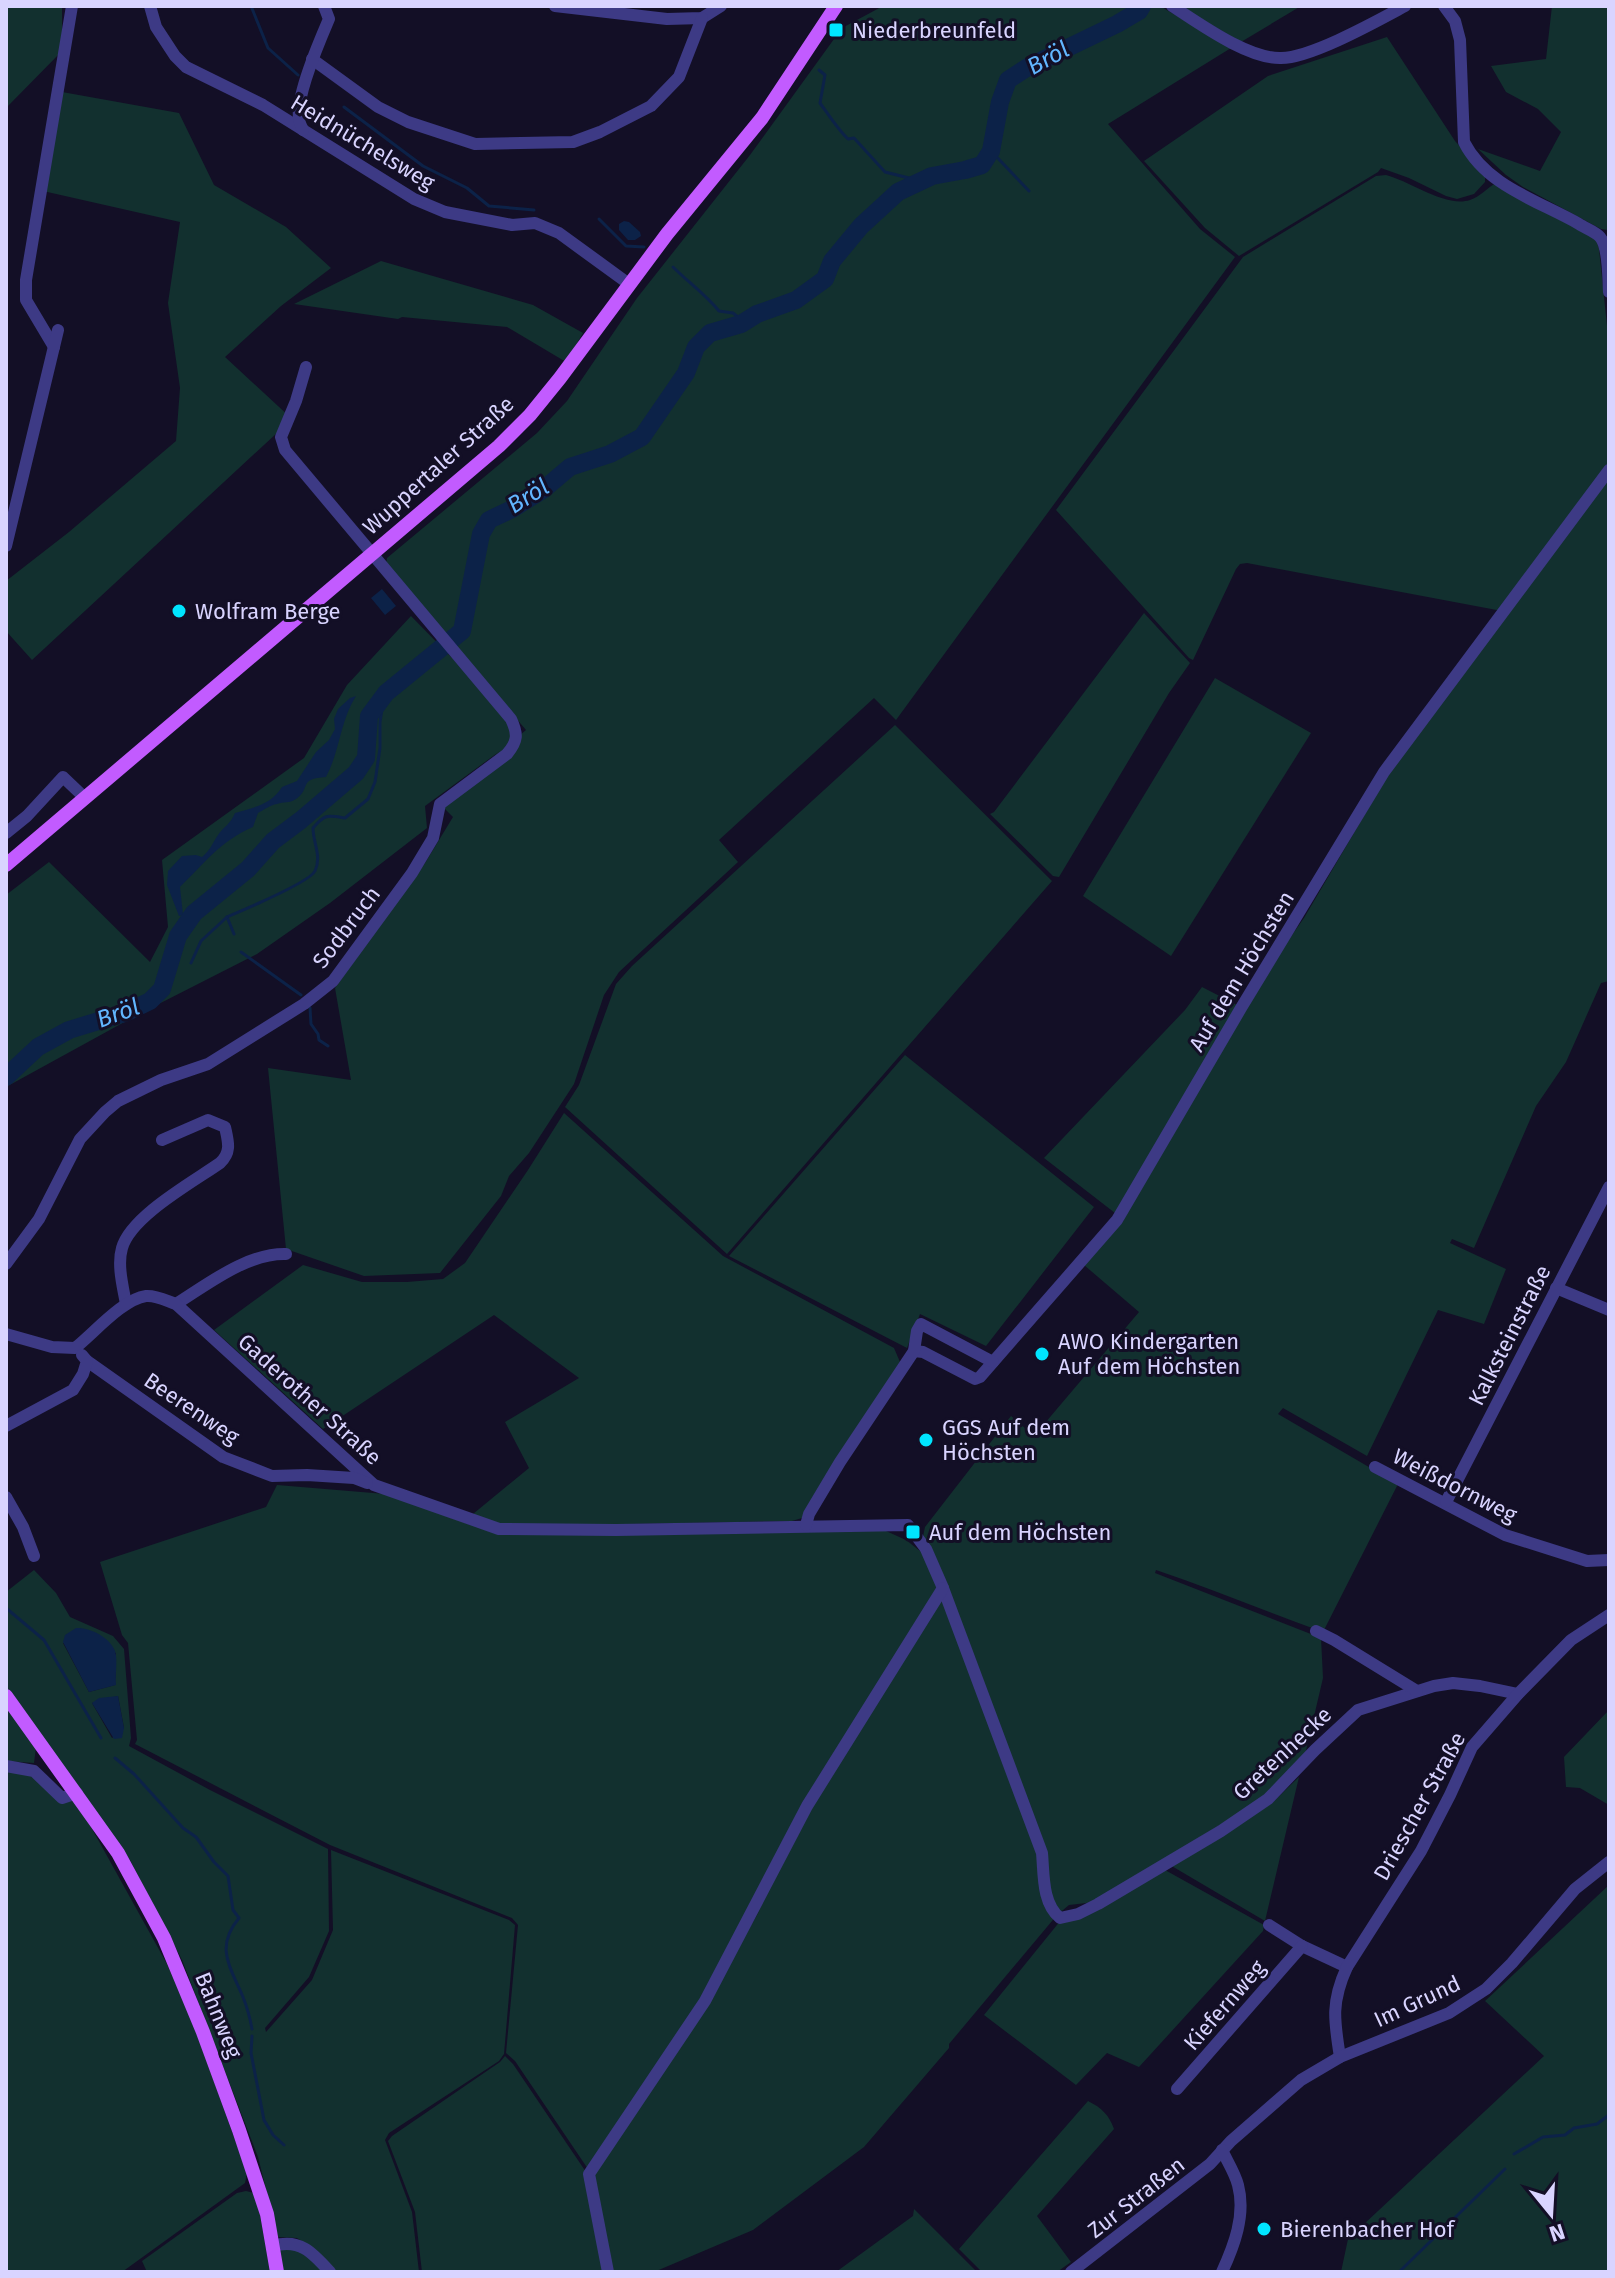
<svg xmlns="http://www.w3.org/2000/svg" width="1615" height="2278" font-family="'Fira Sans',sans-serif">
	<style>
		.green { fill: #12302f; fill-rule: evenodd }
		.water { fill: #0c2248 }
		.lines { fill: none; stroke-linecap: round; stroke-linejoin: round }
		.stream { stroke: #0c2248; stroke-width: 3 }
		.river { stroke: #0c2248; stroke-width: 18 }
		.minor { stroke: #3d3a85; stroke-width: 12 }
		.major { stroke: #c25bff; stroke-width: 14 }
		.poi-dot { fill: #00e5ff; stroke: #130f26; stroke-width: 3 }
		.labels { text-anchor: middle; stroke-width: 6; stroke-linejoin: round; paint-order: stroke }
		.poi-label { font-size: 22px; fill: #d9d4ff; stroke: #130f26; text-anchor: start }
		.street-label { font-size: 22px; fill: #d9d4ff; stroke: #130f26 }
		.water-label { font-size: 24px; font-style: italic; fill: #62b6ff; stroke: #130f26 }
	</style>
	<rect width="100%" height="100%" fill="#130f26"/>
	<g class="green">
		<polygon points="6,6 62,6 62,51 6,108"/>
		<polygon points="883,6 1160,6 1231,48 1108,124 1200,229 1235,257 896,720 874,698 719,840 738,862 619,972 604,995 574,1084 529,1153 509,1176 501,1196 440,1273 364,1276 286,1249 268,1068 351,1080 335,988 425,863 453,817 440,804 500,751 425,806 427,828 330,903 257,954 139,1014 6,1087 6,895 49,862 150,962 168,927 162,860 304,758 347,685 411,616 461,667 509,722 513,741 526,730 386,565 387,558 537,433 567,401 637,298 750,155 842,28"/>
		<polygon points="1179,6 1301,6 1241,42"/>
		<polygon points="1552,6 1609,6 1608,230 1601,229 1523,187 1506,175 1478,149 1540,171 1561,132 1538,109 1506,92 1491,66 1546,59"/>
		<polygon points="1387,37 1455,141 1482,171 1485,177 1485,182 1474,194 1457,199 1446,196 1409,178 1381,168 1378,172 1239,256 1205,228 1144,161 1268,76"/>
		<polygon points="62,92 179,113 214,185 286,227 331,268 281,306 225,357 292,419 32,660 6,631 6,581 69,532 176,441 180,388 168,303 180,222 43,191"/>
		<path d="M 1386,175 C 1410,181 1446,208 1470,200 C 1480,197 1487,188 1496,183 L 1596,239 L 1599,249 L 1609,345 L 1609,466 L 1502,611 L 1247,563 L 1240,564 L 1236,569 L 1193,660 L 1189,658 L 1056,510 L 1243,257 L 1376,176 Z"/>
		<polygon points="381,261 533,305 583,333 566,362 507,327 402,317 398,319 294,304"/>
		<path d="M 1609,474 L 1609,981 L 1601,983 L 1566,1062 L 1536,1106 L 1474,1248 L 1452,1239 L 1450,1243 L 1506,1269 L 1484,1324 L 1438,1310 L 1367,1456 L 1283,1408 L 1278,1414 L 1398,1484 L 1323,1632 C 1267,1612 1213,1589 1156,1570 L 1155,1573 L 1321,1638 L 1323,1678 L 1304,1759 L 1257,1802 L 1095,1902 L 1069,1905 L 1057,1915 L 949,2044 L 949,2048 L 864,2147 L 753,2230 L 654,2272 L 611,2272 L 594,2176 L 705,2003 L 760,1910 L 588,2169 L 515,2061 L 506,2053 L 518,1925 L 512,1918 L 330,1845 L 135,1744 L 137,1740 L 128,1643 L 122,1635 L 100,1562 L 266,1507 L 277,1485 L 385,1494 L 471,1525 L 886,1531 L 906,1540 L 920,1551 L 925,1527 L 1011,1416 L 1034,1436 L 1139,1312 L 1084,1265 L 1124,1220 L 1044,1158 L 1185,1010 L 1202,987 L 1241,1007 L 1304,918 L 1385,780 Z"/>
		<polygon points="1144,613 1190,663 1169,693 1059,877 1053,876 990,814 994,812"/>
		<polygon points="1215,678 1311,733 1171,956 1083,896"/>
		<polygon points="895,725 1052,881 727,1254 565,1107 579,1085 616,984 632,966"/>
		<polygon points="905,1055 1094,1207 986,1346 920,1314 907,1348 729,1256"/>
		<polygon points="564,1113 723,1256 894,1348 900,1362 802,1518 792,1521 518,1526 491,1522 473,1514 529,1468 505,1422 579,1378 494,1315 323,1429 214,1330 303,1265 362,1282 407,1282 443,1279 465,1263 528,1170"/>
		<path d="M 34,1570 L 56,1593 L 70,1617 L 113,1636 L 124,1649 L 131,1738 L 129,1746 L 210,1790 L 328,1849 L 329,1931 L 309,1977 L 265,2028 L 266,2032 L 312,1980 L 333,1930 L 331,1850 L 509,1920 L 515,1925 L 504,2054 L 499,2061 L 389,2133 L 385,2140 L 412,2212 L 419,2272 L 335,2272 L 308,2245 L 297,2238 L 278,2237 L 258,2157 L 182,1960 L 130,1860 L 6,1686 L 6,1592 ZM 63,1643 L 116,1653 L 115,1685 L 89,1692 ZM 118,1696 L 124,1728 L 112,1738 L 92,1703 Z"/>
		<polygon points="6,1708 36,1747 34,1763 6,1761"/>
		<polygon points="1609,1710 1609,1805 1580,1788 1566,1787 1564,1757"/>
		<polygon points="6,1769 31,1773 76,1800 167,1964 192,2021 247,2173 245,2183 122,2272 6,2272"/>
		<polygon points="1299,1777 1265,1921 1170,1865 1272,1803"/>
		<polygon points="1165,1870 1264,1925 1263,1931 1139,2067 1107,2053 1076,2085 984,2015 1061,1920"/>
		<polygon points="1609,1885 1609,2272 1341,2272 1348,2239 1544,2056 1485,2001"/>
		<polygon points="505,2056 513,2064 586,2172 606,2272 422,2272 415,2212 388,2141 392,2136 500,2062"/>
		<path d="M 1088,2101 C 1102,2108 1109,2115 1114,2129 L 1037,2216 L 1071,2262 L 1057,2272 L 982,2272 L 959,2249 Z"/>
		<polygon points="246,2191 254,2193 257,2198 270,2272 147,2272 142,2261 237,2193"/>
		<polygon points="914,2209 977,2272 836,2272 913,2216"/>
		<polygon points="286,2245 304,2252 326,2272 281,2272 279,2249"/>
	</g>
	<g class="water">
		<polygon points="624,221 629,222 640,232 641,236 635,240 628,240 619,230 619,224"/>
		<polygon points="382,589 396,606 385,615 371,598"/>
		<path d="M 356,696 C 340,721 340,751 326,777 C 297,779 312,788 296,799 C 289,804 284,801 277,804 C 270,805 264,810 258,813 L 253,827 C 219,842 206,862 180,887 L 183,915 L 179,916 L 167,885 L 168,871 L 182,856 L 196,855 L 202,857 C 212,848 211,845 218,835 C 224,826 230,825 235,813 C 254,807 271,805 282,787 L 297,781 L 316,752 L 329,740 L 335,729 L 334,719 L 338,709 L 350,698 Z"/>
		<path d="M 76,1628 C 89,1627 110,1637 115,1651 C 118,1660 115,1674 116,1685 L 89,1692 L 63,1642 L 65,1635 Z"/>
		<polygon points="118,1696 124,1728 122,1738 114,1739 92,1703 99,1698"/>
	</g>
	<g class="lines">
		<g class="stream">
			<polyline points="251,6 268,48 298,75"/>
			<path d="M 819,70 L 825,75 L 820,103 C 828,114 839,131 848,139 L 854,138 L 885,172 L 921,181"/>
			<polyline points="344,107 423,166 467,188 489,206 534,210"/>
			<polyline points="991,151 1029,191"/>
			<polyline points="599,219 626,246 644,247"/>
			<path d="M 673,267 C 688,282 706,295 719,311 L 733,313 L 744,322"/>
			<path d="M 234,934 L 227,917 C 241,911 310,882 315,871 C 322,856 313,843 313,828 C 325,814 327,815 345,818 L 368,799 L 375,782 L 380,748 L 380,722 L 384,696"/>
			<polyline points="241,952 301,995"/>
			<polyline points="191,963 201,941 227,917"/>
			<polyline points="310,1008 311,1024 318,1034 319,1040 328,1046"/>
			<polyline points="6,1608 44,1640 101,1738"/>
			<path d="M 115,1758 L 134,1774 L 183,1828 L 196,1837 L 214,1862 L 228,1876 L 233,1910 L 239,1918 C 214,1948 231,1968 243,1997 C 247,2007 250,2018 252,2029"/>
			<polyline points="252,2036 251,2053 264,2120 273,2135 284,2145"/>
			<polyline points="1514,2154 1543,2137 1565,2135 1574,2128 1597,2124 1609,2115"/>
			<polyline points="1399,2272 1505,2169"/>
		</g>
		<polyline class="river" points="6,1077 38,1047 69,1030 125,1013 150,1001 162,989 178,936 194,913 248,869 273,841 301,820 356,773 366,758 369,716 386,693 462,631 481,534 489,520 512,509 544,489 570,467 610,454 642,437 686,373 696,347 710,333 741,324 757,314 796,300 825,279 832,261 861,226 898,192 932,176 965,170 982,165 991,151 1000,102 1008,80 1028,67 1117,24 1139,11 1142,6"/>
		<g class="minor">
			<polyline points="150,6 156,27 175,56 186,67 263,105 414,199 445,212 512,225 535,223 559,233 629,284"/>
			<polyline points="555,6 667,19 702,18 721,6"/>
			<path d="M 1172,6 C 1200,24 1248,59 1281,58 C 1311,58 1377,21 1405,6"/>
			<path d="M 1444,6 L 1455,21 L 1460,40 L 1464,142 C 1486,186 1539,201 1579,224 C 1585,228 1596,232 1600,237 C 1609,247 1608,278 1609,292"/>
			<polyline points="312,59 378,107 408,122 475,144 573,142 600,132 651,106 679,77 702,18"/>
			<path d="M 303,130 C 301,126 299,122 299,118 C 296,95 320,40 329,19 L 324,6"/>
			<polyline points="54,347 26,300 26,280 72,6"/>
			<polyline points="6,546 58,330"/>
			<polyline points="6,833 27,816 63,777 84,797"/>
			<path d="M 6,1264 L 39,1219 L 80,1139 L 105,1112 L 118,1101 L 161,1080 L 208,1064 L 304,1004 L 333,981 L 412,873 L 433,838 L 440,804 L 507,754 C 518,741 518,734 511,719 L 285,450 L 281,437 L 296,401 L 306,367"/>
			<polyline points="1556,1288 1609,1310"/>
			<path d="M 126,1304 C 123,1287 117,1265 122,1248 C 131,1216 193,1182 220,1163 C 232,1152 228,1141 225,1127 L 208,1120 L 162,1140"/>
			<path d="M 176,1304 C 208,1284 247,1253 286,1254"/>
			<path d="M 6,1334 L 52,1347 L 75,1348 C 94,1333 123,1299 146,1296 C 156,1295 167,1301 176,1304 L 374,1485 L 499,1529 L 616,1530 L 908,1525 L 926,1549 L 943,1588 L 1042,1853 C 1044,1875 1042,1903 1060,1918 L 1078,1914 L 1098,1904 L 1221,1831 L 1268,1799 L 1315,1750 L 1358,1710 L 1434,1686 L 1453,1683 L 1480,1686 L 1518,1694"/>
			<polyline points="914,1351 923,1352 975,1379 980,1377 1117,1220 1241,1008 1384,772 1609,470"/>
			<polyline points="87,1361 223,1457 272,1476 307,1475 354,1478 367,1483"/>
			<polyline points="6,1426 73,1390 83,1374 87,1361 82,1355"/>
			<polyline points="1375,1467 1505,1535 1587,1561 1609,1560"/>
			<polyline points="6,1497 23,1527 34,1556"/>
			<polyline points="1446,1502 1609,1187"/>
			<polyline points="806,1525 809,1514 840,1462 914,1351 917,1331 921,1324 993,1362"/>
			<polyline points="1316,1631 1334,1640 1417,1691"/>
			<polyline points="6,1766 34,1771 62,1798 77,1793"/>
			<polyline points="1269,1925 1302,1946 1347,1967"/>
			<path d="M 1340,2057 C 1334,2020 1331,2002 1347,1967 L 1421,1851 L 1450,1795 L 1472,1747 L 1518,1694 L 1571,1640 L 1609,1615"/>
			<polyline points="1177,2089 1302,1946"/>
			<path d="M 273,2246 C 300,2238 313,2253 330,2272"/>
			<polyline points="608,2272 589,2174 705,2001 807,1806 943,1588"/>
			<polyline points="1071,2272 1210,2164 1231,2141 1301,2080 1340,2057 1449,2013 1486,1989 1512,1963 1575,1889 1609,1862"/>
			<path d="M 1222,2272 C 1234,2246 1246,2215 1238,2185 C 1235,2173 1227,2161 1222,2150"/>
		</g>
		<g class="major">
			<polyline points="6,865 499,446 530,415 560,378 667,234 762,118 836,6"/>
			<polyline points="6,1696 118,1853 164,1938 203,2032 239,2130 267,2214 277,2272"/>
		</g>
	</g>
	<g class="poi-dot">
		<rect x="828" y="22" width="16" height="16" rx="4"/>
		<circle cx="179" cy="611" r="8"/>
		<circle cx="1042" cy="1354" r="8"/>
		<circle cx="926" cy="1440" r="8"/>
		<rect x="905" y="1524" width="16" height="16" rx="4"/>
		<circle cx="1264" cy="2229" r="8"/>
	</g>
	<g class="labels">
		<g class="poi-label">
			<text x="852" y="38">Niederbreunfeld</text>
			<text x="195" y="619">Wolfram Berge</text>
			<text x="1058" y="1349">AWO Kindergarten<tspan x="1058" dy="25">Auf dem Höchsten</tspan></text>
			<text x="942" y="1435">GGS Auf dem<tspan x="942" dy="25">Höchsten</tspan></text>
			<text x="929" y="1540">Auf dem Höchsten</text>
			<text x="1280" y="2237">Bierenbacher Hof</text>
		</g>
		<g class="street-label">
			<text transform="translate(363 142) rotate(31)" y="8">Heidnüchelsweg</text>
			<text transform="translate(438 465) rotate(-42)" y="8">Wuppertaler Straße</text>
			<text transform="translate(346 927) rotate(-53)" y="8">Sodbruch</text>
			<text transform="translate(1241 971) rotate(-59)" y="8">Auf dem Höchsten</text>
			<text transform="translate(1509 1335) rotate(-63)" y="8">Kalksteinstraße</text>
			<text transform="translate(310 1399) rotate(42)" y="8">Gaderother Straße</text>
			<text transform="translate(192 1408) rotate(34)" y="8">Beerenweg</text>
			<text transform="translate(1455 1485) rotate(27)" y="8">Weißdornweg</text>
			<text transform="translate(1282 1753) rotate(-43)" y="8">Gretenhecke</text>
			<text transform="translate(1419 1806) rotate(-61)" y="8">Driescher Straße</text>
			<text transform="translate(1417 2001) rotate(-25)" y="8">Im Grund</text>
			<text transform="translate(1224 2005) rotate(-49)" y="8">Kiefernweg</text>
			<text transform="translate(219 2015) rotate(68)" y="8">Bahnweg</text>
			<text transform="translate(1136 2197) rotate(-38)" y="8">Zur Straßen</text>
		</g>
		<g class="water-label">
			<text transform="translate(1048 58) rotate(-29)" y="8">Bröl</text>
			<text transform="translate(528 496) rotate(-32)" y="8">Bröl</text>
			<text transform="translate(118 1013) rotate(-20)" y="8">Bröl</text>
		</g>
	</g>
	<rect width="1615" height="2278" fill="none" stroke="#d9d4ff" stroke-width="16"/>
	<g transform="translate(1551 2214) rotate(162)" stroke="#130f26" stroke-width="6" paint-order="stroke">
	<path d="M0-6L14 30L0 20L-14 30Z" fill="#d9d4ff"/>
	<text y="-12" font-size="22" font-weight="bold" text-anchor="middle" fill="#d9d4ff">N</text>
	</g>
</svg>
